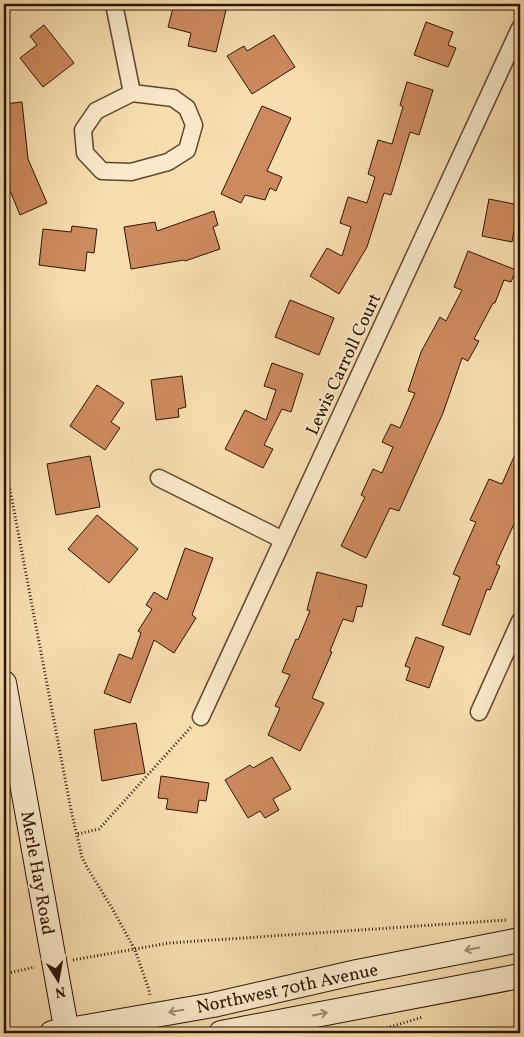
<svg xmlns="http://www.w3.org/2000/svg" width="524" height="1037" font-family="Vollkorn,serif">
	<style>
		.building { fill: #ce8a5f; stroke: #2c1502 }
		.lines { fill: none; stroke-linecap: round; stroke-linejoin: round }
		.minor-casing { stroke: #5f472d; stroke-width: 19 }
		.secondary-casing { stroke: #2c1502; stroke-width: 26 }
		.path { stroke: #2c1502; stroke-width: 3; stroke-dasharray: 1 2.5; stroke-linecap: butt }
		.minor { stroke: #faeacb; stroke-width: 16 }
		.secondary { stroke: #faeacb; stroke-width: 24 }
		.oneway { stroke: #9d8a71 }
		.labels { text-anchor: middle; stroke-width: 4; stroke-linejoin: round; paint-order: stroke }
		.street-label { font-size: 18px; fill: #2c1502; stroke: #faeacb }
	</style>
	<rect width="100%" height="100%" fill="#f8deaf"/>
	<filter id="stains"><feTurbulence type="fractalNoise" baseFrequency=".004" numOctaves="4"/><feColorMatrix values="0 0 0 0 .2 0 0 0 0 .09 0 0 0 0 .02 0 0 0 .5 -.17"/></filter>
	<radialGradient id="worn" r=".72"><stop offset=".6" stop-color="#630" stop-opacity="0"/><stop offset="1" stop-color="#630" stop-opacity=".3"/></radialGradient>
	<g class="building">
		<polygon points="174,4 201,4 226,10 216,52 188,46 191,33 168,27"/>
		<polygon points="426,22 453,32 448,45 456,48 448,67 414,55"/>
		<polygon points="44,25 74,63 43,87 20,58 37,45 30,36"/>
		<polygon points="274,35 295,67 252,94 227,56 244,46 247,51"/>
		<polygon points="407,82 433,90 419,135 410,132 391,195 384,193 367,247 339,294 310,276 327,248 342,256 351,227 340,223 348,197 367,203 375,177 368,174 378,140 392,144 403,107 400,105"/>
		<polygon points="22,102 28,159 47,203 20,215 4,176 4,104"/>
		<polygon points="262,106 291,118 267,171 282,177 276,191 270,188 265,200 245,195 241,203 221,194"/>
		<polygon points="489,199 519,205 512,242 482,236"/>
		<polygon points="214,211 218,225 213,227 220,249 185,261 184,260 131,269 124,227 155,222 157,231"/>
		<polygon points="72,226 97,229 94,253 87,252 85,271 39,265 43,229 71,232"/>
		<polygon points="468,251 516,270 511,282 504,280 495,303 493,303 474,339 479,341 468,361 462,358 443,413 399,511 390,508 366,558 341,546 365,497 361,495 373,469 382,473 393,447 382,442 391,424 400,428 415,393 408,391 421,352 440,317 446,321 462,290 454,287"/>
		<polygon points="290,300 334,318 319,355 275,337"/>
		<polygon points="272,363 303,374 291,412 282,409 264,445 273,449 263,468 225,449 245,410 266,420 276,390 264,386"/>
		<polygon points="182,376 186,407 178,409 179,417 156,420 151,380"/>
		<polygon points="97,385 124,403 111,422 120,428 105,450 70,426"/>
		<polygon points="520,443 520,527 514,524 496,564 500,566 490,590 487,589 470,635 442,625 460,577 453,574 476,522 470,520 489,479 502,484"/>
		<polygon points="90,456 100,507 56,515 47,464"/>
		<polygon points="97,515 138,549 109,583 68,549"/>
		<polygon points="185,548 213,558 192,615 196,618 174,653 154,640 130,703 104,693 119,654 132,659 141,633 138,631 152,609 146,605 154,592 167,600"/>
		<polygon points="317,572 367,585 362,607 357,606 353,622 343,619 330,651 332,652 312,698 324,703 300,751 268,735 280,708 275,706 290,675 282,672 296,639 298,640 310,611 307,610"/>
		<polygon points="416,637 444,647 429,688 406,680 410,668 405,666"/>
		<polygon points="136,723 145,773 102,781 94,730"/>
		<polygon points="272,757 291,789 273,799 279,810 265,818 260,811 248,818 225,780 250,765 253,768"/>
		<polygon points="161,776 209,783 206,801 199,800 197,813 166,809 168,799 158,798"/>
	</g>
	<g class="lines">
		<defs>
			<g id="minor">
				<polyline points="114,4 132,93"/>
				<polygon points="132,93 173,98 187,108 194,125 187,150 168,162 131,172 102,171 85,153 83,130 96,111"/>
				<polyline points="159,478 283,540"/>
				<polyline points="479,712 520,621"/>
				<polyline points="201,717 520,28"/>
			</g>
			<g id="secondary">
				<polyline points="4,683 67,1033"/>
				<polyline points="52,1033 213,1005 357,972 520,940"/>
				<polyline points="221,1033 520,976"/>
			</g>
		</defs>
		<use href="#minor" class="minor-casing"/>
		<use href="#secondary" class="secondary-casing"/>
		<g class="path">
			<polyline points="4,458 71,810 82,857 88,869 112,908 135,950 149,990 150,996"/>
			<polyline points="78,834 99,829 191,727"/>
			<polyline points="73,960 169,943 507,920"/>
			<polyline points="4,974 35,967"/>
			<polyline points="370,1033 423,1017"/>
		</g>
		<use href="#minor" class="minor"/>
		<use href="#secondary" class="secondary"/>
	</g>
	<defs><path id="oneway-shaft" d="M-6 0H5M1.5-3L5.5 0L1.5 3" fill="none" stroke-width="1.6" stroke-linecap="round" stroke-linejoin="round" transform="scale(1.25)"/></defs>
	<g class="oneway">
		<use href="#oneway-shaft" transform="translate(472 949) rotate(169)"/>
		<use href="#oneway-shaft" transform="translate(176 1011) rotate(170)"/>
		<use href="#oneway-shaft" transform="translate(320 1014) rotate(-11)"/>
	</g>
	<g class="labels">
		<g class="street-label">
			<text transform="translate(343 364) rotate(-65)" y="6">Lewis Carroll Court</text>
			<text transform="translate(38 873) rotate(80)" y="6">Merle Hay Road</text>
			<text transform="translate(287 988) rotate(-12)" y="6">Northwest 70th Avenue</text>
		</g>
	</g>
	<rect width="524" height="1037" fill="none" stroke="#f8deaf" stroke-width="20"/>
	<rect x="5" y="5" width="514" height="1027" fill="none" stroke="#2c1502" stroke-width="2.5"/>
	<rect x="10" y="10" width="504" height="1017" fill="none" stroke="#2c1502"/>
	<g transform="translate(58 980) rotate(169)" stroke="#faeacb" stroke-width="4" paint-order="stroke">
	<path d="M0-4L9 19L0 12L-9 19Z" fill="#2c1502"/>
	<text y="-8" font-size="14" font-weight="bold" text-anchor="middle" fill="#2c1502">N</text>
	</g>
	<rect width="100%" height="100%" filter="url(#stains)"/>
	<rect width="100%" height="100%" fill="url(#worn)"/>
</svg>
